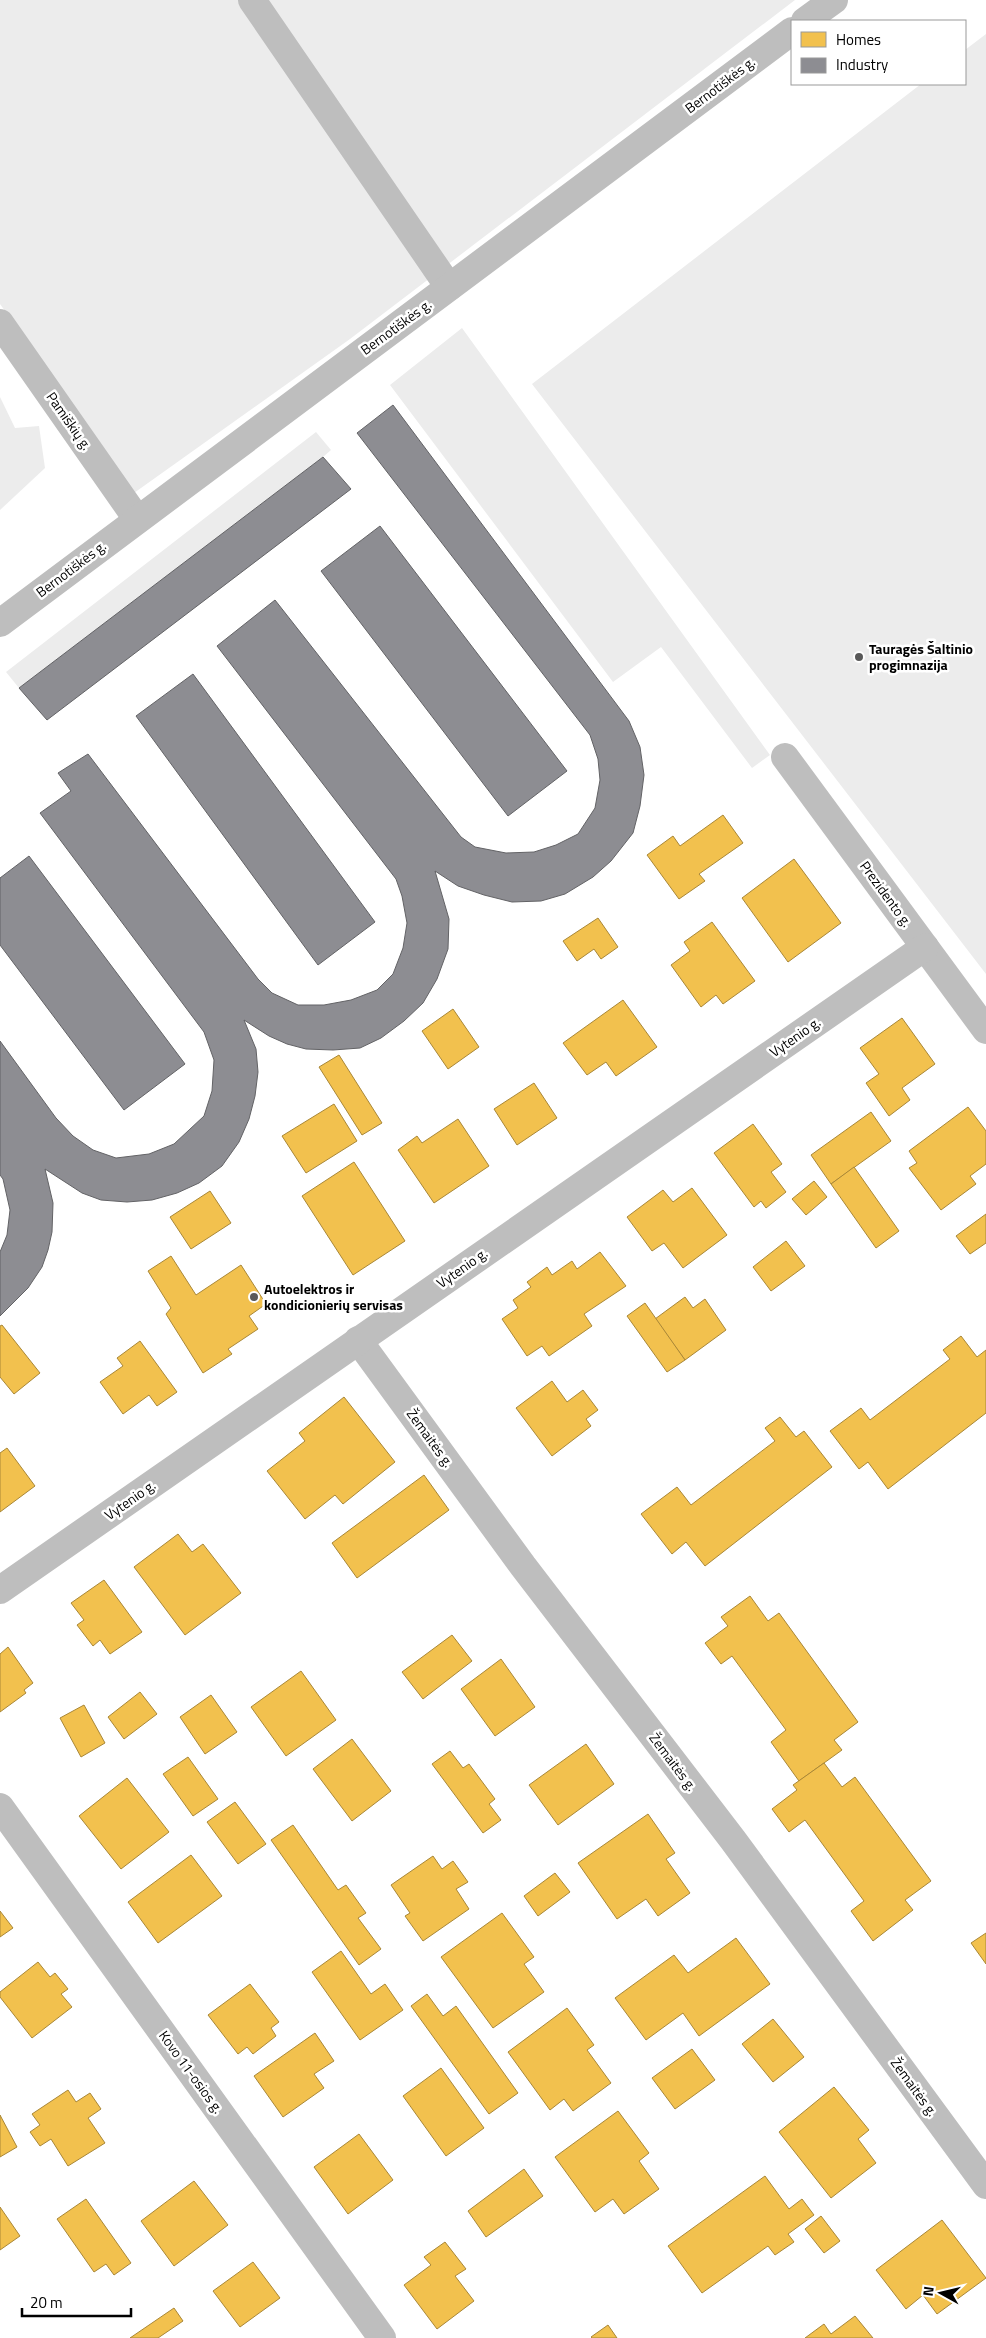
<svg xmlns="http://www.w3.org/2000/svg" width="986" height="2338" font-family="'Titillium Web',sans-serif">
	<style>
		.green { fill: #ececec }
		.homes { fill: #f2c14e; stroke: #a98737 }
		.industry { fill: #8d8d92; stroke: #636366 }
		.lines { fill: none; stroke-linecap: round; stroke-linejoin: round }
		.minor { stroke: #bebebe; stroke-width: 28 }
		.poi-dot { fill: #595959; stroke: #fff; stroke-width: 2 }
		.labels { text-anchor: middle; stroke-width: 5; stroke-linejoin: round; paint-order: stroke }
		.street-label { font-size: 14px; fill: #000; stroke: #fff }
		.poi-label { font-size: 14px; font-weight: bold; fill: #000; stroke: #fff; text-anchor: start }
	</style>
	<rect width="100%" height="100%" fill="#fff"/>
	<g class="green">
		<polygon points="0,0 795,0 350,339 134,493 0,304"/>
		<polygon points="986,34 986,974 532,384 921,84 965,84 965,50"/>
		<polygon points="462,328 770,755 752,768 661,647 613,682 390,385"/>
		<polygon points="0,397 15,428 39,426 45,468 0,510"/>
		<polygon points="316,432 331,450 323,457 19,688 6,672"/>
	</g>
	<g class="homes">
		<polygon points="723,815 743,843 699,874 705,881 679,899 647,855 673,836 680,846"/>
		<polygon points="794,859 841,923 788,962 742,898"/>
		<polygon points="598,918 618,947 601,959 594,949 577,961 563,941"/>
		<polygon points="712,922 755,981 723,1004 716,995 701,1007 671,965 690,951 684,942"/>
		<polygon points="623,1000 657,1047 616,1076 606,1062 587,1075 563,1043"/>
		<polygon points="453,1009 479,1047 448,1069 422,1031"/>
		<polygon points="902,1018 935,1064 902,1088 910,1100 889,1116 866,1083 879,1074 860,1048"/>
		<polygon points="339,1055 382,1123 362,1135 319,1067"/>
		<polygon points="534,1083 557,1118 517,1145 494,1109"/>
		<polygon points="334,1104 357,1141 306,1173 282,1136"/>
		<polygon points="968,1107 986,1131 986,1164 970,1176 976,1184 941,1210 909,1168 917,1163 909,1151"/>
		<polygon points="871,1112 891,1141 831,1184 811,1155"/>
		<polygon points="458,1119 489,1166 434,1203 398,1150 417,1136 422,1143"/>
		<polygon points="753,1124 782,1164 771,1172 786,1192 766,1208 761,1201 754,1207 714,1153"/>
		<polygon points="354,1162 405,1241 353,1275 302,1196"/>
		<polygon points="854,1167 899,1231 876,1248 831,1184"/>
		<polygon points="814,1181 827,1197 806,1215 792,1199"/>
		<polygon points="692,1188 727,1235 683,1268 664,1243 652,1251 627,1217 663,1190 673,1202"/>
		<polygon points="210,1191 231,1223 191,1249 170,1217"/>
		<polygon points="986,1214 986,1243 970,1254 956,1236"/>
		<polygon points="786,1241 805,1266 771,1291 753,1267"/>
		<polygon points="600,1252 626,1286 584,1314 592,1326 549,1356 542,1346 527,1356 502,1319 518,1308 513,1300 531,1287 527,1282 547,1267 552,1275 572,1261 577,1269"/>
		<polygon points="171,1256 196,1295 241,1265 266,1304 249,1316 258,1329 228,1349 232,1354 203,1373 166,1314 171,1308 148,1271"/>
		<polygon points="685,1297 693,1308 705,1299 726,1330 685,1360 655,1319"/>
		<polygon points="645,1303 685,1360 667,1372 627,1316"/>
		<polygon points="2,1325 40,1373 14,1394 0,1377 0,1326"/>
		<polygon points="961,1336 977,1357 986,1350 986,1413 888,1489 868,1462 859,1469 830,1431 861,1408 870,1420 950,1359 943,1350"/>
		<polygon points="140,1341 177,1392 157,1406 149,1395 123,1414 100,1382 123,1366 117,1358"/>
		<polygon points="552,1381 567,1402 583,1390 598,1410 586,1419 591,1426 552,1456 516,1408"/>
		<polygon points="344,1397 395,1462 343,1504 335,1495 305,1519 267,1471 305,1441 299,1433"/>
		<polygon points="780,1417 796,1437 804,1431 832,1467 705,1566 686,1542 672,1554 641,1514 677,1487 691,1505 775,1441 765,1428"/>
		<polygon points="7,1448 35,1486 0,1512 0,1453"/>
		<polygon points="424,1475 449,1510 357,1578 332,1543"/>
		<polygon points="178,1534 192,1552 203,1544 241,1593 185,1635 134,1567"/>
		<polygon points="104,1580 142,1632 110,1654 100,1640 93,1646 77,1625 84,1620 71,1603"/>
		<polygon points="750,1596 768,1621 779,1613 858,1722 834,1740 842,1750 799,1781 771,1742 786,1730 732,1656 721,1664 705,1643 728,1626 721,1617"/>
		<polygon points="452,1635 472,1661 423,1699 402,1672"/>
		<polygon points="8,1647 33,1683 24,1690 26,1693 0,1712 0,1654"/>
		<polygon points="501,1659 535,1707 495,1736 461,1689"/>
		<polygon points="301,1671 336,1720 286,1756 251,1707"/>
		<polygon points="140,1692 157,1714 124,1739 108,1717"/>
		<polygon points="211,1695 237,1732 205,1754 180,1717"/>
		<polygon points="84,1705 105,1743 81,1757 60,1718"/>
		<polygon points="352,1739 391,1791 352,1821 313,1769"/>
		<polygon points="586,1744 614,1784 558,1825 529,1785"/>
		<polygon points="450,1751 463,1768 469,1764 495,1799 489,1804 501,1820 483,1833 432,1764"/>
		<polygon points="188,1757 218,1799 193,1816 163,1774"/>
		<polygon points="824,1763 842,1787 855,1777 931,1881 905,1900 913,1910 873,1941 851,1911 864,1901 805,1820 789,1832 772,1809 797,1790 793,1785"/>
		<polygon points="127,1778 169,1832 121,1869 79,1816"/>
		<polygon points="235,1802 266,1844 238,1864 207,1822"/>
		<polygon points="648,1814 675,1853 666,1859 690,1893 658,1916 646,1899 617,1919 578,1863"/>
		<polygon points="293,1825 338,1890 346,1885 366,1913 358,1918 381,1949 359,1965 271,1840"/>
		<polygon points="191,1855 222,1896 158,1943 128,1902"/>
		<polygon points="433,1856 442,1869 453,1861 468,1882 456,1889 469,1909 423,1941 405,1916 410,1913 391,1885"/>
		<polygon points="555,1873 570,1892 538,1916 524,1896"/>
		<polygon points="0,1911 13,1928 0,1937"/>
		<polygon points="502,1913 534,1957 524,1964 544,1992 493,2028 441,1957"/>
		<polygon points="986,1933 986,1964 971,1943"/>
		<polygon points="736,1938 770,1984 699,2036 683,2013 646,2040 615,1998 674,1955 688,1973"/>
		<polygon points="341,1951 371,1994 385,1984 403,2010 360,2040 312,1972"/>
		<polygon points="38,1962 50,1977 55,1973 68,1989 61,1994 72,2007 32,2038 0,1997 0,1992"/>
		<polygon points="250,1984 279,2022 271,2028 276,2036 253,2054 247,2047 238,2054 208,2015"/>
		<polygon points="427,1994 443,2016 456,2006 518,2093 489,2114 411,2006"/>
		<polygon points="567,2008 594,2045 587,2050 611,2083 573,2111 564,2099 550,2110 508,2052"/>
		<polygon points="773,2019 804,2057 773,2082 742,2044"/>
		<polygon points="315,2033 334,2061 314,2074 324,2088 283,2117 254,2076"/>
		<polygon points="692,2049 715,2080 675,2109 652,2078"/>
		<polygon points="441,2068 484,2128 446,2156 403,2096"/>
		<polygon points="834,2087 869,2130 858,2139 876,2163 831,2198 779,2132"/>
		<polygon points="68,2090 76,2102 90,2093 101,2109 88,2118 105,2143 68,2166 51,2139 40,2146 30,2132 40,2125 32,2114"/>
		<polygon points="618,2111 649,2153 639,2161 659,2189 624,2214 613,2199 595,2212 555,2157"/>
		<polygon points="0,2115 17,2147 0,2157"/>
		<polygon points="359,2134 393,2180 348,2214 314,2167"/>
		<polygon points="524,2169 543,2196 486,2237 468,2211"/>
		<polygon points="765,2176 789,2209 802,2199 814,2215 788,2234 794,2242 775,2255 768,2246 702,2293 668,2246"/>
		<polygon points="194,2181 228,2225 174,2266 141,2221"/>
		<polygon points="86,2199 131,2263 114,2275 106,2264 94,2272 57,2219"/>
		<polygon points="0,2207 20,2236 0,2250"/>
		<polygon points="821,2216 840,2241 824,2253 805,2229"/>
		<polygon points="942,2220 986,2278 937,2314 923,2295 906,2309 876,2270"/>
		<polygon points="445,2242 466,2269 455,2276 474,2301 437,2329 404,2285 431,2265 424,2257"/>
		<polygon points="253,2262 280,2298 240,2327 213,2291"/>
		<polygon points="174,2308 183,2321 158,2338 130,2338"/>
		<polygon points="855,2316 873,2338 805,2338 824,2324 831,2334"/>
		<polygon points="608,2325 617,2338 592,2338 591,2337"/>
	</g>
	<g class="industry">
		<polygon points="393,405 629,721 640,747 644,775 640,806 633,833 611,861 593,877 565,894 541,901 512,902 484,895 458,886 435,871 449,919 448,949 437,979 423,1003 404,1021 381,1038 360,1048 333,1050 306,1049 287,1044 269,1036 244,1020 256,1049 258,1072 255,1096 249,1119 239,1142 222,1166 199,1183 177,1193 152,1200 127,1202 101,1200 82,1193 45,1169 53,1203 52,1232 48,1250 42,1267 28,1288 0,1316 0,1252 7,1235 10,1210 3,1179 0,1175 0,1041 56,1118 73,1136 93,1150 116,1158 149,1154 174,1144 204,1116 212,1091 214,1060 204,1032 40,813 71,791 58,773 88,754 258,979 272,993 298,1005 324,1005 351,1000 377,990 393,974 403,948 407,923 402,896 396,879 217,646 275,600 461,837 475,847 506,853 534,852 556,845 578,834 595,808 600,780 598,759 590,735 357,433"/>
		<polygon points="323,457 351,489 47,720 19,688"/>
		<polygon points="380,526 567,771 508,816 321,571"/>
		<polygon points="193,674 375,922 318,965 136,716"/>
		<polygon points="29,856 185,1064 124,1110 0,945 0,878"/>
	</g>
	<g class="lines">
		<g class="minor">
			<polyline points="252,0 449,287"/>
			<polyline points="805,21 834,0"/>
			<polyline points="0,323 137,519"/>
			<polyline points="0,623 792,31"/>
			<polyline points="785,757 986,1030"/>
			<polyline points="358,1340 523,1566 733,1840 986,2185"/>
			<polyline points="0,1590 925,947"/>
			<polyline points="0,1807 382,2338"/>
		</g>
	</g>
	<g class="poi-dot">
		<circle cx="859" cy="657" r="5"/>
		<circle cx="254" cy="1297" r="5"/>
	</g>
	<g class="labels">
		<g class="street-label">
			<text transform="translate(720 85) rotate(-37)" y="5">Bernotiškės g.</text>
			<text transform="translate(396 327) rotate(-36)" y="5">Bernotiškės g.</text>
			<text transform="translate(69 421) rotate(55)" y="5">Pamiškių g.</text>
			<text transform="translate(71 569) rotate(-37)" y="5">Bernotiškės g.</text>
			<text transform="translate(886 894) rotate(54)" y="5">Prezidento g.</text>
			<text transform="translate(795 1037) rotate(-35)" y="5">Vytenio g.</text>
			<text transform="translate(462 1268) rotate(-35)" y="5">Vytenio g.</text>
			<text transform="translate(430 1438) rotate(54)" y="5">Žemaitės g.</text>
			<text transform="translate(130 1500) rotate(-35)" y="5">Vytenio g.</text>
			<text transform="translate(673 1762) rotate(53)" y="5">Žemaitės g.</text>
			<text transform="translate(191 2072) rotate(54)" y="5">Kovo 11-osios g.</text>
			<text transform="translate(914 2087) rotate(54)" y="5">Žemaitės g.</text>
		</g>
		<g class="poi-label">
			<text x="869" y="654">Tauragės Šaltinio<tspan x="869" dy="16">progimnazija</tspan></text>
			<text x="264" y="1294">Autoelektros ir<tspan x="264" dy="16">kondicionierių servisas</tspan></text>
		</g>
	</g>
	<rect x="791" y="20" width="175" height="65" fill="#ffffff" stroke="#999999"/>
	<rect x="801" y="32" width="25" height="15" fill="#f2c14e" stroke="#999999"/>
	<text x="836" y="45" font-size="15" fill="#000000">Homes</text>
	<rect x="801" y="58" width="25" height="15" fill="#8d8d92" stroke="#999999"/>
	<text x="836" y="70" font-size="15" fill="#000000">Industry</text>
	<g transform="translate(941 2293) rotate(278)" stroke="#ffffff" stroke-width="4" paint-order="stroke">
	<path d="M0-4L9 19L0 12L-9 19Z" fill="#000000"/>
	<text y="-8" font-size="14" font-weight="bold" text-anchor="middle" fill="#000000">N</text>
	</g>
	<path d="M22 2308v8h109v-8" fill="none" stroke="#000000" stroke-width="2.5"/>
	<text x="30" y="2308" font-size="15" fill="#000000" stroke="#ffffff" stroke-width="4" paint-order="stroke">20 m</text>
</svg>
